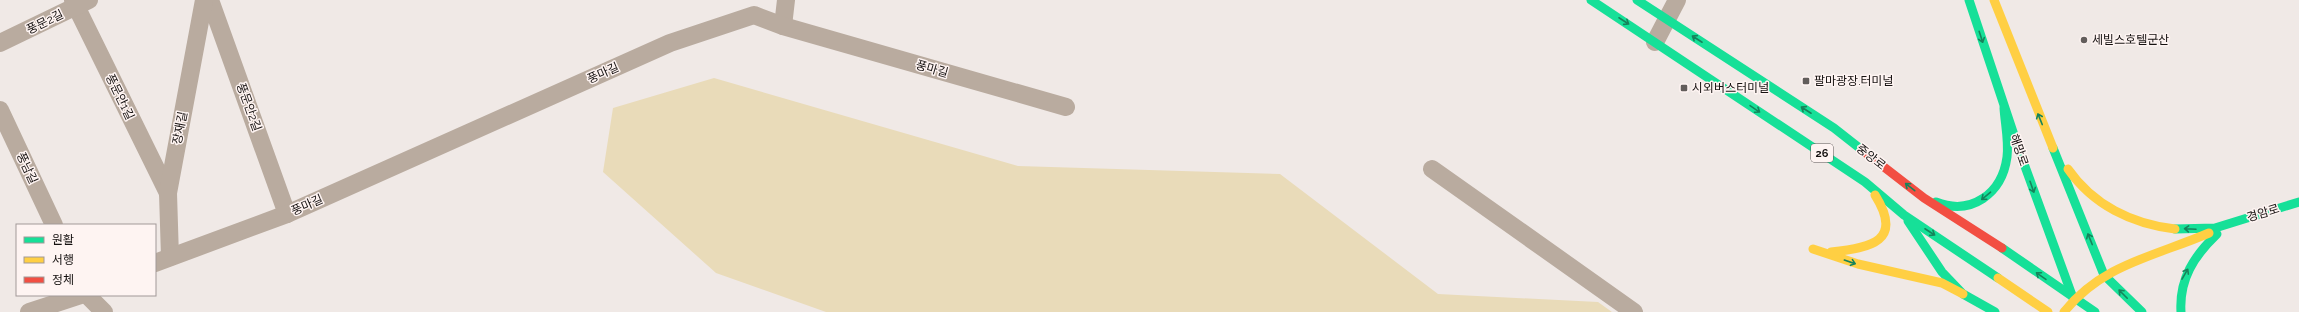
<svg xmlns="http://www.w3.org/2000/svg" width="2299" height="312" font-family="Raleway,'Noto Sans KR',sans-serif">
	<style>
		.green { fill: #e9dbb9 }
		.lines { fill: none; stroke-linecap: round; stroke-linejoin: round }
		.street { stroke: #b9ab9f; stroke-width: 18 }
		.fast { stroke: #16e098; stroke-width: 9 }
		.slow { stroke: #ffcf43; stroke-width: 9 }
		.jam { stroke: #f24e42; stroke-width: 9 }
		.oneway { stroke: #16835b }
		.poi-dot { fill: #625d5b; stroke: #fef4f2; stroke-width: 1.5 }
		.labels { text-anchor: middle; stroke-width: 3; stroke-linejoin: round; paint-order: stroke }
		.shield { fill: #fef4f2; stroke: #5b5554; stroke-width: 1 }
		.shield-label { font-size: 11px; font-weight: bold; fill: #151110 }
		.street-label { font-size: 12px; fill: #151110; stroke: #fef4f2 }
		.poi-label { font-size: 12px; fill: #151110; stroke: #fef4f2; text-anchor: start }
	</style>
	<rect width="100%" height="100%" fill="#f0e9e6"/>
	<polygon class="green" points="714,78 1018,166 1280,174 1438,294 1598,302 1612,312 826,312 716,273 603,172 613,108"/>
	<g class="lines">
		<g class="street">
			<polyline points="73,0 168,193"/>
			<polyline points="210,0 287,214"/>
			<polyline points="783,26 786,0"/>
			<polyline points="1655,42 1677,0"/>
			<polyline points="0,43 89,0"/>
			<polyline points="0,110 54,225"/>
			<polyline points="1432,169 1634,312"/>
			<polyline points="170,257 168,193 204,0"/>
			<polyline points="155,263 287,214 670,43 754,15 783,26 1066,107"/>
			<polyline points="87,295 104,312"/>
			<polyline points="29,312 81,295"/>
		</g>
		<g class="fast">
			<polyline points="1591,0 1865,182 1904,215 1998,278"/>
			<polyline points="1637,0 1834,128 1862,150"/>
			<polyline points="1969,0 2019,150 2073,298"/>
			<polyline points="2053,148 2104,275 2142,312"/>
			<path d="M 1936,202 C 1971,216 2002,194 2007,157 C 2009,141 2005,124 2004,108"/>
			<polyline points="1908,221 1942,272 1963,294 1995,312"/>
			<polyline points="2175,229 2215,228 2299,202"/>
			<polyline points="2002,248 2095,312"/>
			<path d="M 2181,312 C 2179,279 2194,256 2217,234"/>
		</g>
		<g class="slow">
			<polyline points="1994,0 2053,148"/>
			<path d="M 2068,169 C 2093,205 2132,224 2175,229"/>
			<polyline points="1813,249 1858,264 1942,283 1963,294"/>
			<path d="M 1831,252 C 1871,248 1904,241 1875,195"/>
			<polyline points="1998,278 2048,312"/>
			<path d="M 2064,312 C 2102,264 2156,256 2209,233"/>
		</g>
		<polyline class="jam" points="1862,150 1924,198 2002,248"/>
	</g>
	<defs><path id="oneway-shaft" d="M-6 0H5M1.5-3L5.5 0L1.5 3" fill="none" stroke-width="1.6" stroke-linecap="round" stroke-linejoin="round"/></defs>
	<g class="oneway">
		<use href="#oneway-shaft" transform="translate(1624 21) rotate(33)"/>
		<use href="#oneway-shaft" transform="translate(1981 37) rotate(72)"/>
		<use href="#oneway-shaft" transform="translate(1697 39) rotate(-147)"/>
		<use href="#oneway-shaft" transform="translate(1755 109) rotate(34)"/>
		<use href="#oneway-shaft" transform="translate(1806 110) rotate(-147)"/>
		<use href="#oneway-shaft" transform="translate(2040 119) rotate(-112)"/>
		<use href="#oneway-shaft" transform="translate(1910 187) rotate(-142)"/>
		<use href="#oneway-shaft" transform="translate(2032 187) rotate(71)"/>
		<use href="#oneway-shaft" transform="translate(1986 196) rotate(140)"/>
		<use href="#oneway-shaft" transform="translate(2190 229) rotate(-177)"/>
		<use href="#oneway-shaft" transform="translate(1930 232) rotate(33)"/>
		<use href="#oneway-shaft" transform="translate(2090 239) rotate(-112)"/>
		<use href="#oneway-shaft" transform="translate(1850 262) rotate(19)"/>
		<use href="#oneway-shaft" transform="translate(2185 274) rotate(-60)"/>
		<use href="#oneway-shaft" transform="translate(2041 276) rotate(-145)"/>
		<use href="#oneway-shaft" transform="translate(2123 294) rotate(-135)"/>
	</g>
	<g class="poi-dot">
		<circle cx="2084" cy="40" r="4"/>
		<rect x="1802" y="77" width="8" height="8" rx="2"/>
		<rect x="1680" y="84" width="8" height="8" rx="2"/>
	</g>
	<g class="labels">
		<rect class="shield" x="1811" y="144" width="22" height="18" rx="3"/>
		<g class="shield-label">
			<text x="1822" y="157">26</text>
		</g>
		<g class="street-label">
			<text transform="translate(45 22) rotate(-26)" y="4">풍문2길</text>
			<text transform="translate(932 69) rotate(16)" y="4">풍마길</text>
			<text transform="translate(603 73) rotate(-24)" y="4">풍마길</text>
			<text transform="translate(120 97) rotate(64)" y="4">풍문안1길</text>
			<text transform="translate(249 107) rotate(70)" y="4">풍문안2길</text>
			<text transform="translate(180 128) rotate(-79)" y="4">장재길</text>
			<text transform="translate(2019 150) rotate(71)" y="4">해망로</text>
			<text transform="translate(1871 157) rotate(38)" y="4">중앙로</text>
			<text transform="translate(27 168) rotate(65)" y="4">풍남길</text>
			<text transform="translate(307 205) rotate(-24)" y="4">풍마길</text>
			<text transform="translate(2263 213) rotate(-17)" y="4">경암로</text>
		</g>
		<g class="poi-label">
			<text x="2092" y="44">세빌스호텔군산</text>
			<text x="1814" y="85">팔마광장.터미널</text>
			<text x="1692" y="92">시외버스터미널</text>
		</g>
	</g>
	<rect x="16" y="224" width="140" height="72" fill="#fef4f2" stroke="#a19998"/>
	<rect x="24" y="237" width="20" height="6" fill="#16e098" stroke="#a19998"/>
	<text x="52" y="244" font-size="12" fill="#151110">원활</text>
	<rect x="24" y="257" width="20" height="6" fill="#ffcf43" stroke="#a19998"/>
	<text x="52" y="264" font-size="12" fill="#151110">서행</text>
	<rect x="24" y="277" width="20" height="6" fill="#f24e42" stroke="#a19998"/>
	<text x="52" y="284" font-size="12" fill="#151110">정체</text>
</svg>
